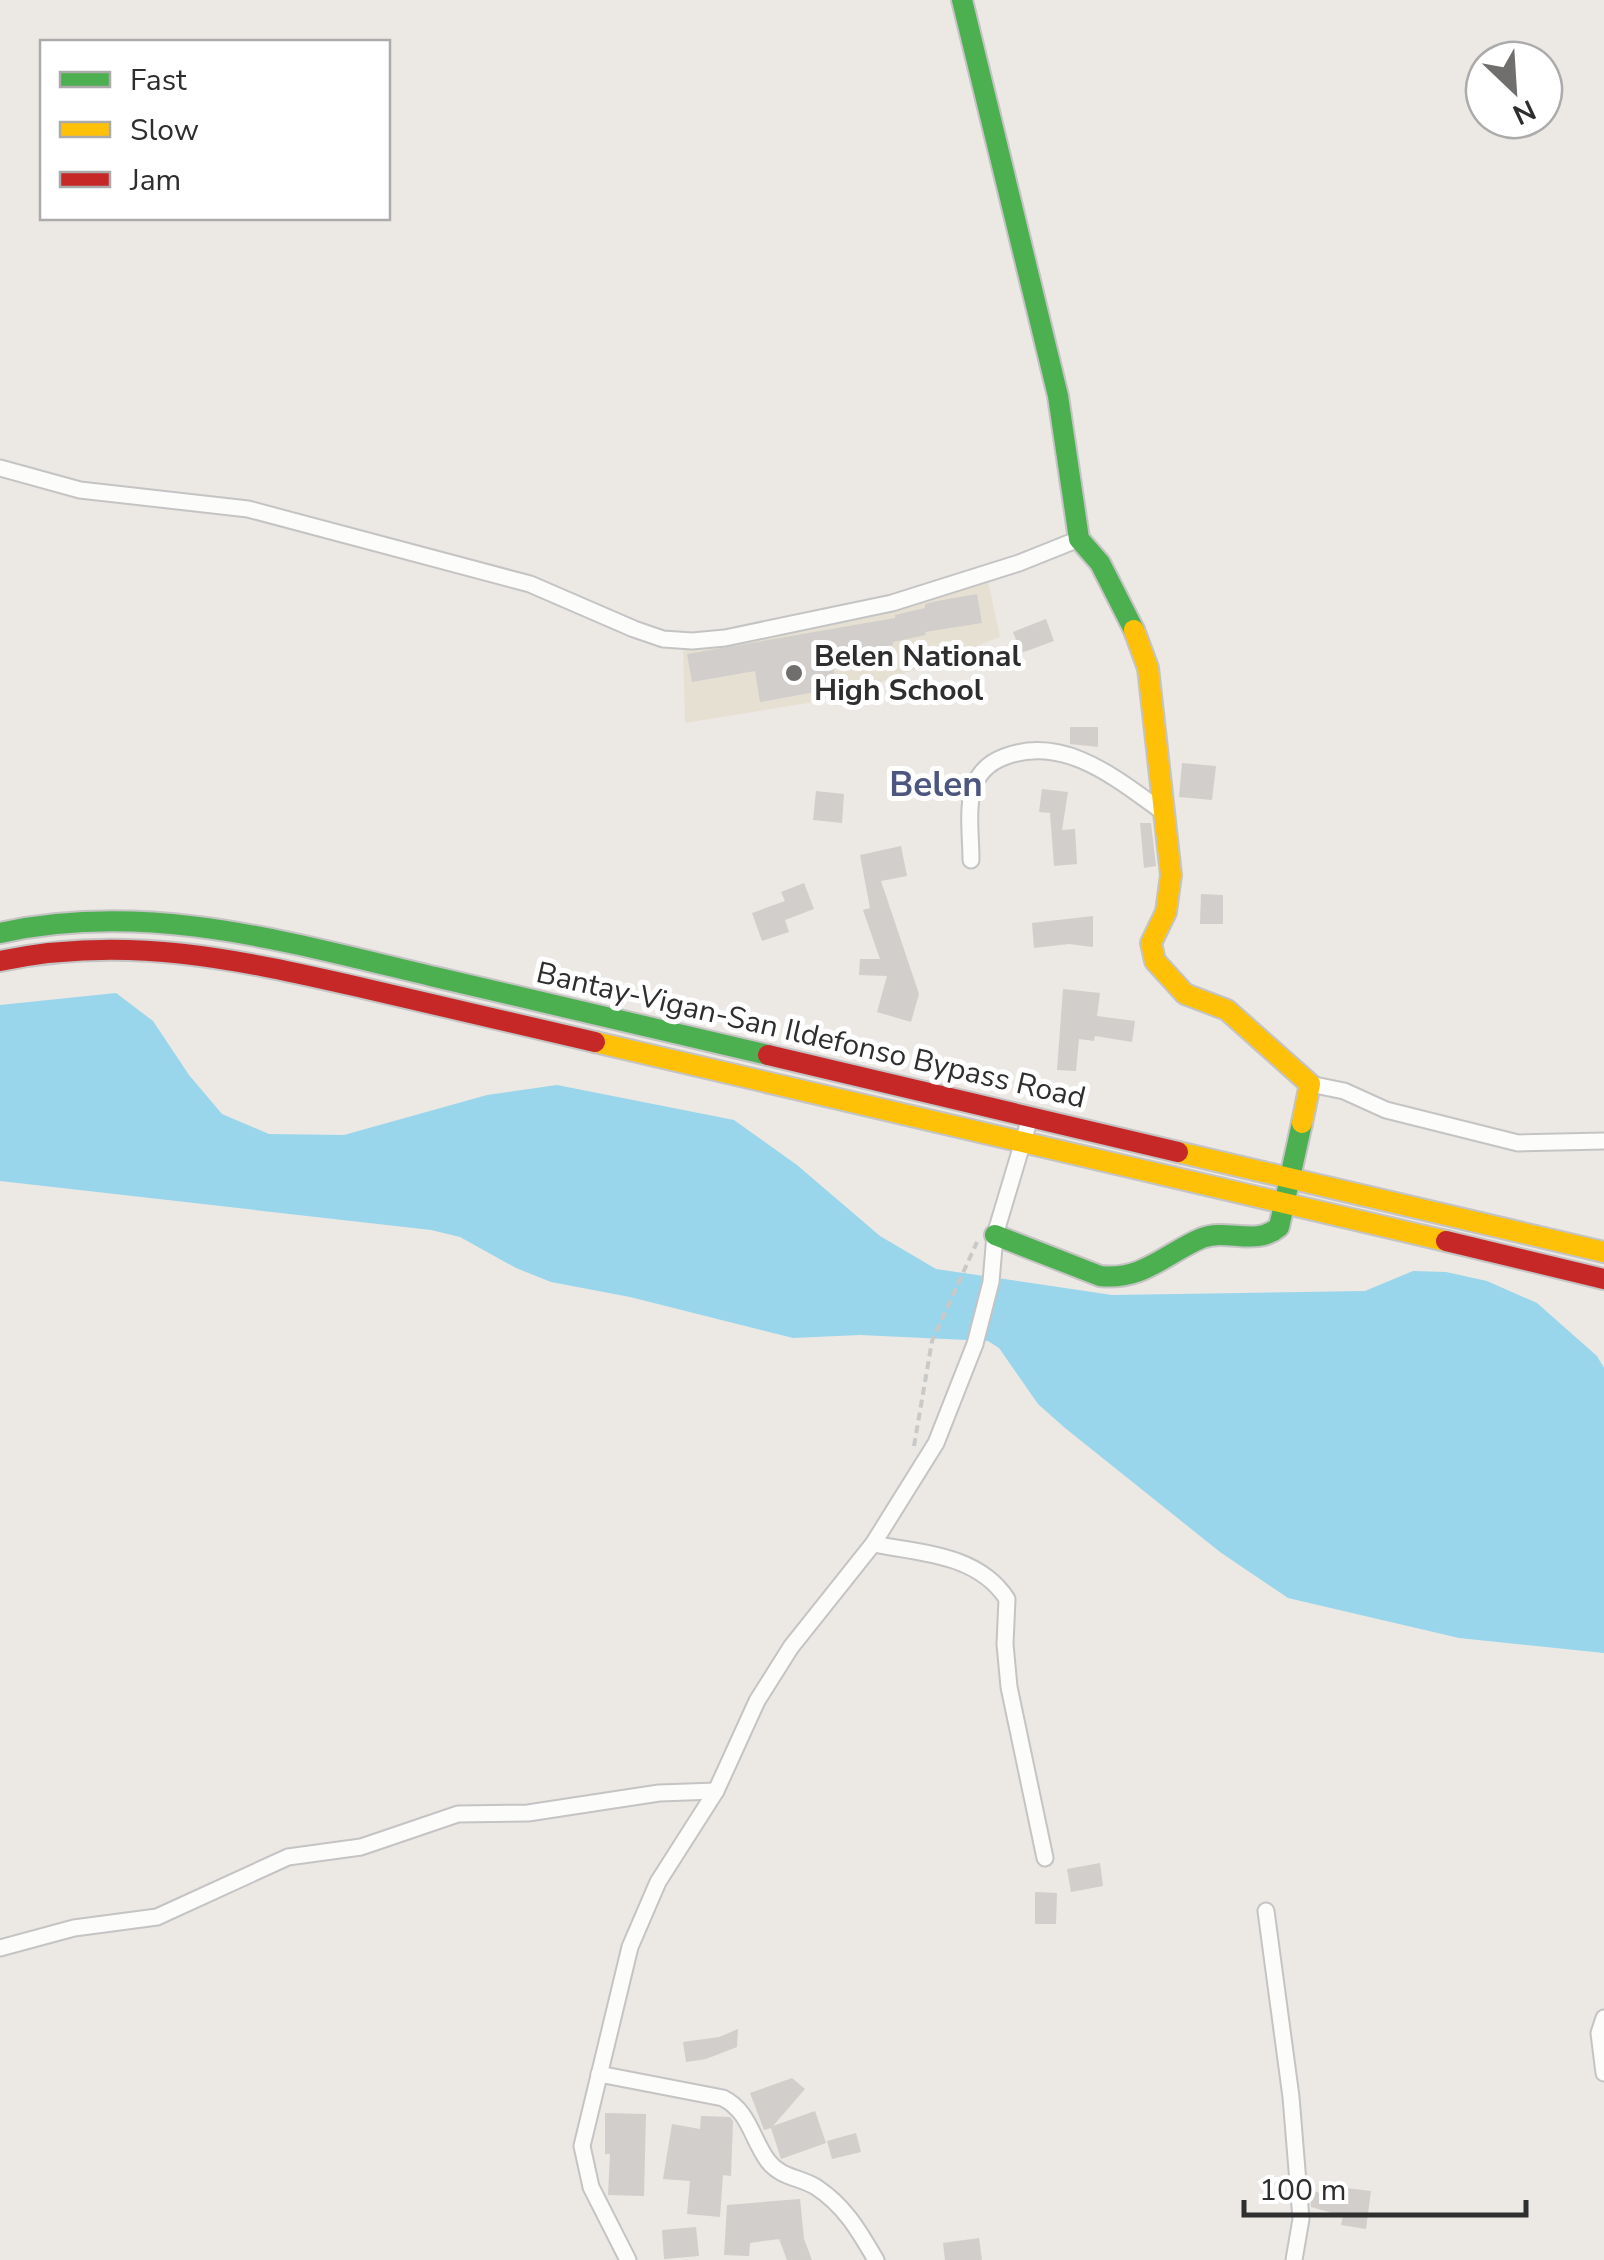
<svg xmlns="http://www.w3.org/2000/svg" width="1604" height="2260" font-family="'Nunito Sans',sans-serif">
	<style>
		.education { fill: #e6e0d3 }
		.water { fill: #99d6ec }
		.building { fill: #d1cecb }
		.lines { fill: none; stroke-linecap: round; stroke-linejoin: round }
		.street-casing { stroke: #c5c4c5; stroke-width: 19 }
		.fast-casing { stroke: #c5c4c5; stroke-width: 24 }
		.slow-casing { stroke: #c5c4c5; stroke-width: 24 }
		.jam-casing { stroke: #c5c4c5; stroke-width: 24 }
		.path { stroke: #c9c9c8; stroke-width: 4; stroke-dasharray: 8 5; stroke-linecap: butt }
		.street { stroke: #fcfcfb; stroke-width: 15 }
		.fast { stroke: #4caf50; stroke-width: 20 }
		.slow { stroke: #ffc107; stroke-width: 20 }
		.jam { stroke: #c62828; stroke-width: 20 }
		.poi-dot { fill: #706f6e; stroke: #fff; stroke-width: 4 }
		.labels { text-anchor: middle; stroke-width: 10; stroke-linejoin: round; paint-order: stroke }
		.poi-label { font-size: 30px; font-weight: bold; fill: #2e2e2e; stroke: #fff; text-anchor: start }
		.street-label { font-size: 30px; fill: #2e2e2e; stroke: #fff }
		.quarter-label { font-size: 35px; font-weight: bold; fill: #4d5680; stroke: #fff }
	</style>
	<rect width="100%" height="100%" fill="#ece8e4"/>
	<polygon class="education" points="988,581 1000,637 839,698 685,723 683,648 807,625"/>
	<polygon class="water" points="116,993 153,1021 189,1075 222,1114 269,1134 344,1135 487,1095 557,1085 734,1120 797,1165 880,1236 936,1269 1112,1295 1365,1291 1413,1271 1446,1272 1487,1281 1537,1303 1597,1356 1604,1368 1604,1653 1459,1638 1288,1598 1220,1552 1065,1428 1038,1404 999,1348 988,1341 860,1335 793,1338 630,1297 551,1282 516,1268 460,1237 431,1230 0,1181 0,1005"/>
	<g class="building">
		<polygon points="977,594 982,623 925,632 926,635 893,642 893,645 831,656 837,688 760,702 755,671 692,682 687,654 895,618 895,615 925,608 925,604 937,601"/>
		<polygon points="1046,619 1054,641 1021,653 1013,632"/>
		<polygon points="1070,727 1098,727 1098,747 1070,744"/>
		<polygon points="1182,763 1216,766 1212,800 1179,797"/>
		<polygon points="1042,789 1068,792 1062,830 1075,829 1077,864 1054,866 1050,813 1039,812"/>
		<polygon points="816,791 844,794 842,823 813,820"/>
		<polygon points="1140,823 1151,823 1156,866 1144,868"/>
		<polygon points="901,846 907,876 881,881 919,994 911,1022 877,1012 887,976 859,975 860,959 880,959 863,910 870,908 860,855"/>
		<polygon points="804,883 814,909 785,920 789,932 762,941 752,913 785,901 781,892"/>
		<polygon points="1201,894 1223,895 1223,924 1200,924"/>
		<polygon points="1093,916 1093,947 1069,944 1034,948 1032,923"/>
		<polygon points="1063,989 1100,993 1097,1016 1135,1021 1132,1042 1095,1036 1094,1041 1079,1039 1076,1071 1057,1070"/>
		<polygon points="1100,1863 1103,1886 1071,1892 1067,1869"/>
		<polygon points="1035,1892 1057,1893 1056,1924 1035,1924"/>
		<polygon points="738,2029 737,2047 706,2059 686,2062 683,2042 719,2037"/>
		<polygon points="792,2078 805,2089 773,2126 815,2111 826,2143 781,2159 771,2128 764,2130 750,2093"/>
		<polygon points="605,2113 646,2114 644,2196 608,2195 610,2154 605,2154"/>
		<polygon points="701,2116 730,2117 733,2121 731,2176 723,2175 720,2217 687,2214 690,2181 663,2179 672,2124 700,2129"/>
		<polygon points="856,2133 861,2152 832,2159 827,2141"/>
		<polygon points="1346,2188 1371,2191 1366,2229 1341,2225 1343,2216 1311,2207 1310,2190 1345,2200"/>
		<polygon points="800,2199 804,2239 812,2260 787,2260 779,2239 750,2243 749,2256 724,2255 727,2205"/>
		<polygon points="696,2227 699,2256 664,2259 662,2230"/>
		<polygon points="979,2238 982,2260 945,2260 943,2243"/>
	</g>
	<g class="lines">
		<defs>
			<g id="street">
				<polyline points="0,468 80,490 248,509 530,584 634,629 663,639 692,641 725,638 892,603 1019,563 1079,539"/>
				<path d="M 971,860 C 971,837 967,811 973,789 C 978,773 988,763 1004,757 C 1065,733 1119,781 1166,814"/>
				<polyline points="1310,1084 1344,1091 1386,1110 1518,1143 1604,1141"/>
				<path d="M 873,1544 C 920,1553 978,1554 1007,1599 L 1005,1644 L 1009,1687 L 1045,1858"/>
				<polyline points="1266,1911 1291,2097 1301,2219 1294,2260"/>
				<polyline points="0,1948 74,1928 157,1917 288,1857 361,1847 458,1814 528,1813 659,1793 716,1791"/>
				<polyline points="1604,2018 1599,2033 1604,2073"/>
				<path d="M 599,2074 L 723,2098 C 750,2112 751,2138 768,2161 C 781,2178 800,2177 816,2187 C 845,2206 859,2231 876,2260"/>
				<polyline points="628,2260 591,2187 582,2146 630,1947 658,1882 716,1791 757,1701 791,1647 873,1544 936,1443 975,1344 991,1282 995,1235 1030,1118"/>
			</g>
			<g id="fast">
				<polyline points="962,0 1058,396 1079,539 1100,563 1134,630"/>
				<path d="M 0,933 C 148,900 291,943 435,977 C 546,1003 657,1029 768,1055"/>
				<path d="M 995,1235 L 1100,1276 C 1143,1281 1166,1253 1202,1238 C 1228,1228 1255,1247 1279,1227 L 1302,1123"/>
			</g>
			<g id="slow">
				<polyline points="1134,630 1148,668 1171,875 1166,912 1151,943 1155,961 1185,994 1227,1010 1310,1084 1302,1123"/>
				<polyline points="595,1042 1446,1241"/>
				<polyline points="1178,1152 1604,1252"/>
			</g>
			<g id="jam">
				<path d="M 0,961 C 127,934 240,960 363,988 C 440,1006 517,1024 595,1042"/>
				<polyline points="768,1055 1178,1152"/>
				<polyline points="1446,1241 1604,1279"/>
			</g>
		</defs>
		<use href="#street" class="street-casing"/>
		<use href="#fast" class="fast-casing"/>
		<use href="#slow" class="slow-casing"/>
		<use href="#jam" class="jam-casing"/>
		<polyline class="path" points="914,1446 932,1341 977,1242"/>
		<use href="#street" class="street"/>
		<use href="#fast" class="fast"/>
		<use href="#slow" class="slow"/>
		<use href="#jam" class="jam"/>
	</g>
	<circle class="poi-dot" cx="794" cy="673" r="10"/>
	<g class="labels">
		<g class="poi-label">
			<text x="814" y="666">Belen National<tspan x="814" dy="34">High School</tspan></text>
		</g>
		<g class="street-label">
			<text transform="translate(811 1035) rotate(13)" y="10">Bantay-Vigan-San Ildefonso Bypass Road</text>
		</g>
		<g class="quarter-label">
			<text x="936" y="796">Belen</text>
		</g>
	</g>
	<rect x="40" y="40" width="350" height="180" fill="#ffffff" stroke="#ababab" stroke-width="2.5"/>
	<rect x="60" y="72" width="50" height="15" fill="#4caf50" stroke="#ababab" stroke-width="2.5"/>
	<text x="130" y="90" font-size="30" fill="#2e2e2e">Fast</text>
	<rect x="60" y="122" width="50" height="15" fill="#ffc107" stroke="#ababab" stroke-width="2.5"/>
	<text x="130" y="140" font-size="30" fill="#2e2e2e">Slow</text>
	<rect x="60" y="172" width="50" height="15" fill="#c62828" stroke="#ababab" stroke-width="2.5"/>
	<text x="130" y="190" font-size="30" fill="#2e2e2e">Jam</text>
	<g transform="translate(1514 90) rotate(155)"><circle r="48" fill="#ffffff" stroke="#ababab" stroke-width="2.5"/>
	<path d="M0-8L18 38L0 25L-18 38Z" fill="#706f6e"/>
	<text y="-15" font-size="28" font-weight="bold" text-anchor="middle" fill="#2e2e2e">N</text>
	</g>
	<path d="M1244 2200v15h282v-15" fill="none" stroke="#2e2e2e" stroke-width="5"/>
	<text x="1259" y="2200" font-size="30" fill="#2e2e2e" stroke="#ffffff" stroke-width="8" paint-order="stroke">100 m</text>
</svg>
